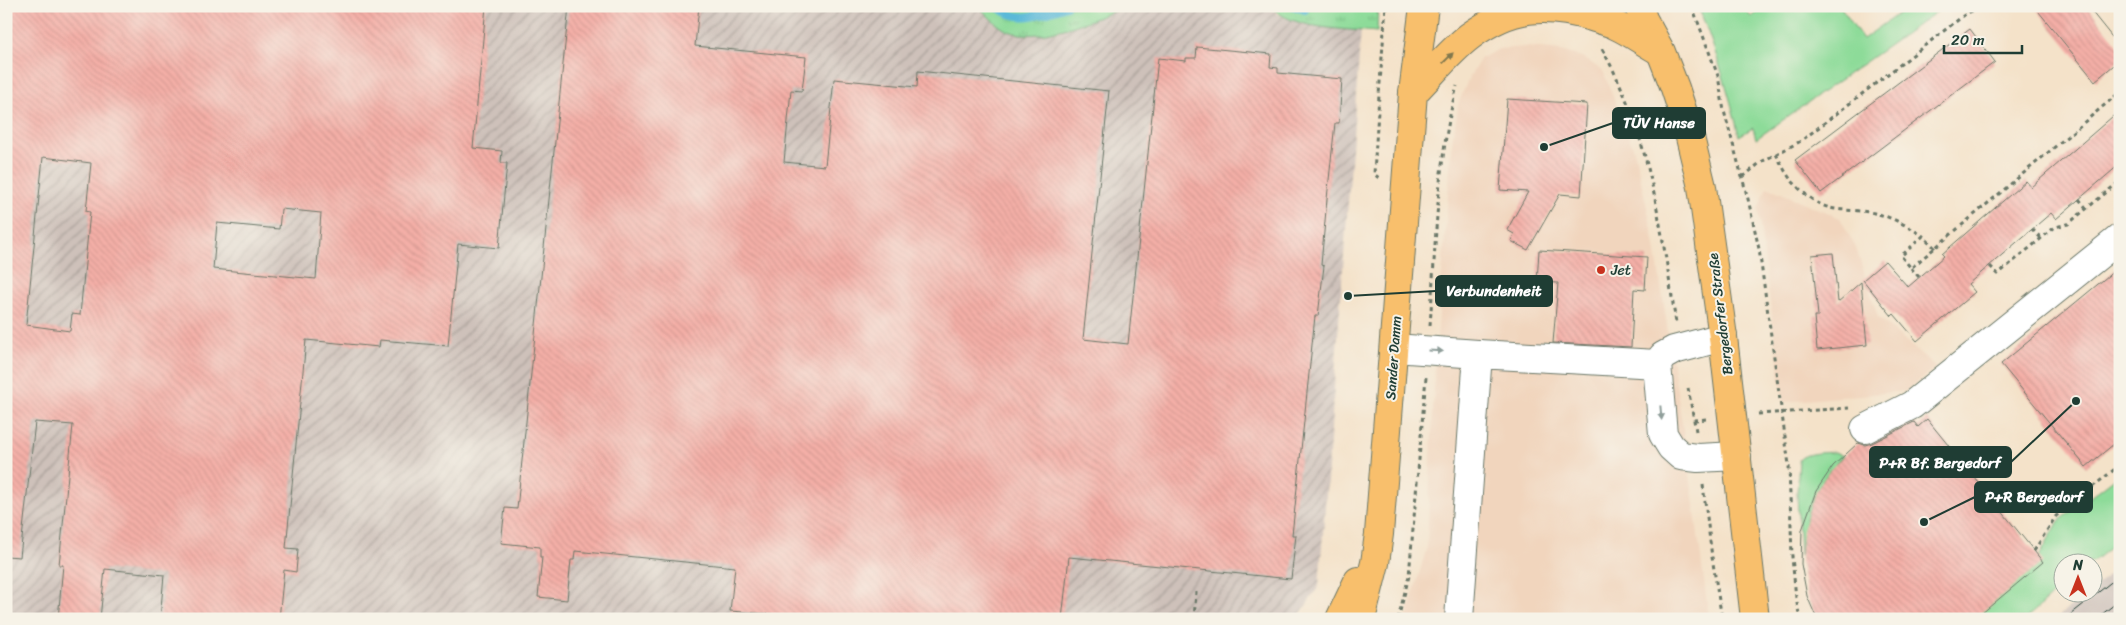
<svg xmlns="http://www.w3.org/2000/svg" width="2126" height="625" font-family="Sriracha,sans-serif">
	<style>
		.built { fill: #f1d5bd }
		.industrial { fill: url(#industrial-furrows) }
		.railway { fill: #cec1ba }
		.grass { fill: #8ddb99; stroke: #568c66 }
		.park { fill: url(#park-tufts); stroke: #568c66 }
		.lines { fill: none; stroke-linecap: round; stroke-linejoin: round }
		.stream { stroke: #5ab9d8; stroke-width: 8 }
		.building { fill: url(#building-back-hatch); fill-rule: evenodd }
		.minor-casing { stroke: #6a7768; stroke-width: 30 }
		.major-casing { stroke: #6a7768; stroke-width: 30 }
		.path { stroke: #6a7768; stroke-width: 3; stroke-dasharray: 4 4; stroke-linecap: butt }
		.minor { stroke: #fff; stroke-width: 28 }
		.major { stroke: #f8bf6c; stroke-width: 28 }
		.tram { stroke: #1f3d34; stroke-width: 1 }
		.oneway { fill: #81784d }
		.oneway2 { fill: #8f9e9a }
		.poi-dot { fill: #c8321e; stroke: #f7f3e8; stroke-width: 2 }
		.labels { text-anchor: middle; stroke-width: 4; stroke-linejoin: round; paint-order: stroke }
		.poi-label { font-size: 14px; fill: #1f3d34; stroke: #f7f3e8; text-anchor: start }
		.street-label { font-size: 14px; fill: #1f3d34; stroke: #f7f3e8 }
		.leader { fill: none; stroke: #1f3d34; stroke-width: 2 }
		.callout-dot { fill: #1f3d34; stroke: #f7f3e8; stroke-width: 2 }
		.callout { fill: #1f3d34; stroke: #1f3d34; stroke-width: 2 }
		.callout-label { font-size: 15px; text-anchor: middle; font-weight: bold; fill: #fff }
	</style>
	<defs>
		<pattern id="industrial-furrows" width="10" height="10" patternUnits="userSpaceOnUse" patternTransform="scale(1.25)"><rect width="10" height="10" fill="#cec1ba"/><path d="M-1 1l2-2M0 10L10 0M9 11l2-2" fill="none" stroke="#a79e98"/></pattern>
		<pattern id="park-tufts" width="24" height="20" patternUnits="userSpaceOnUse" patternTransform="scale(1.25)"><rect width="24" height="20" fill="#8ddb99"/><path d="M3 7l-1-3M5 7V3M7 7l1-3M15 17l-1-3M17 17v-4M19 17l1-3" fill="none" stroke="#79bd84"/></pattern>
		<pattern id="building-back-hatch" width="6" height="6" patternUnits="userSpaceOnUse" patternTransform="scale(1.25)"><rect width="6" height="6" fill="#f4afa7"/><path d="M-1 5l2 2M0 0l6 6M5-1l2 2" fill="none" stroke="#d19790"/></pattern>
	</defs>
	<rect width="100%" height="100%" fill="#f7f3e8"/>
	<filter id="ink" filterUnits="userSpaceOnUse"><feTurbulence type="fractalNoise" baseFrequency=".02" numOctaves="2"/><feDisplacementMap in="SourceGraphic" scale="10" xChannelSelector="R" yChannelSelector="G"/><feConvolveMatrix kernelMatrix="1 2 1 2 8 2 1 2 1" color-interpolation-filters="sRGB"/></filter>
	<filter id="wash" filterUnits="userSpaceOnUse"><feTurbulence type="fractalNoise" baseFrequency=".0096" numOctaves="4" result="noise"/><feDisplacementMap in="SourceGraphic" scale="20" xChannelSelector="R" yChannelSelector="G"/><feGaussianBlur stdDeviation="1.12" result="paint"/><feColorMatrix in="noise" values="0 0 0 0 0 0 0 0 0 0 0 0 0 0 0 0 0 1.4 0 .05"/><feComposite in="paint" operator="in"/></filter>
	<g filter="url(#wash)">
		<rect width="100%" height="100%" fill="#f4e2c9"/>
		<g class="built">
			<polygon points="1526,47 1553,49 1582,57 1603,71 1634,150 1653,234 1691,482 1709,619 1406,619 1427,547 1435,366 1452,142 1459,102 1468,80 1481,58 1499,49"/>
			<polygon points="1767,187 1840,218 1856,248 1878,317 1936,367 1906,391 1783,402 1758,209"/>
		</g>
		<polygon class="industrial" points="6,6 978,6 988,16 1031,34 1056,32 1130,6 1271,6 1277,14 1299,23 1361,30 1319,586 1297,619 6,619"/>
		<polygon class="railway" points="2120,566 2120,619 2055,619 2088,593 2094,592 2094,588"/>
		<g class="grass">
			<path d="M 1698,6 L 1743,6 L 1751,17 L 1767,6 L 1840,6 L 1863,39 L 1909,6 L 1945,6 L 1756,139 L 1753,128 L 1739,136 C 1729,91 1715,49 1698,6 Z"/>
			<path d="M 1835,452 L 1843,456 C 1815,483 1803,516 1800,555 L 1797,493 L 1799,460 C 1805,452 1825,453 1835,452 Z"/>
			<polygon points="2120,474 2120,540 2092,562 2064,562 2063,586 2025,619 1975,619 2039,557 2059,521"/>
		</g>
		<g class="park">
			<path d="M 978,6 L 1127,6 C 1095,18 1041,44 1008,31 C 997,26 986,14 978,6 Z"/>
			<path d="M 1271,6 L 1378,6 L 1377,32 C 1347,29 1290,30 1271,6 Z"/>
		</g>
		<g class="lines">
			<g class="stream">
				<path d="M 996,6 C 1019,25 1041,14 1066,6"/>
				<polyline points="1293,6 1305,10"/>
			</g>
		</g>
		<g id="blocks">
			<g class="building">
				<path d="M 6,6 L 486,6 L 473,148 L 502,151 L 501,163 L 507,163 L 499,248 L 458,244 L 448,346 L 380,340 L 379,347 L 306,340 L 286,548 L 298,549 L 296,572 L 284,570 L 279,619 L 160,619 L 164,575 L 105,569 L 100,619 L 58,619 L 63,565 L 59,565 L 73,425 L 35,422 L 20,557 L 6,556 ZM 43,157 L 91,163 L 86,211 L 90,212 L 80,315 L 72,314 L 70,331 L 26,325 ZM 281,209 L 321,213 L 316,279 L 213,269 L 217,223 L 279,229 Z"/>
				<polygon points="569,6 699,6 695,46 806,57 802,91 791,90 784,162 825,166 834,79 917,87 918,71 1109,91 1083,339 1128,344 1158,58 1186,61 1186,58 1196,58 1197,47 1271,54 1270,67 1278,68 1278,73 1342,79 1339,123 1335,123 1327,199 1321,265 1324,266 1318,316 1315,316 1299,469 1292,535 1296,535 1291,579 1069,557 1062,619 779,619 779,615 730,611 735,567 575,551 574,560 571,560 567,600 538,597 542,557 540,557 540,547 501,543 505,508 517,509"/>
				<polygon points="2034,6 2087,6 2120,47 2120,60 2095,81"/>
				<polygon points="1970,29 1995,62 1821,193 1795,160"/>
				<polygon points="1507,99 1587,104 1581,196 1560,194 1528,250 1511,241 1514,234 1507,230 1528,192 1500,190"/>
				<polygon points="2120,110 2120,164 2056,219 2051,213 1968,284 1975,292 1917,341 1894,314 1892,316 1863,280 1885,261 1908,287 1944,256 1942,254 2026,181 2031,187"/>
				<polygon points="1539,250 1647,257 1645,290 1634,289 1631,347 1553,343 1558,283 1537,282"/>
				<polygon points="1833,253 1838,302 1861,282 1867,345 1817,350 1814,316 1818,316 1812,255"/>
				<polygon points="2120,266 2120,439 2086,467 2001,364"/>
				<polygon points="1927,419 2043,562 1975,619 1817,619 1807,596 1801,564 1802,530 1816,491 1833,466 1858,443 1865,445 1872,443 1914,422 1918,427"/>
			</g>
		</g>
	</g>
	<g filter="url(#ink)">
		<use href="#blocks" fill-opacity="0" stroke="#6a7768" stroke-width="1"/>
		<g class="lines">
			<defs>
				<g id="minor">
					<polyline points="1723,337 1674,350 1663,356 1657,364 1663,434 1671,447 1681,456 1698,458 1737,456"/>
					<polyline points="1394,348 1478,354"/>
					<polyline points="1865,429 1912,405 2120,238"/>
					<polyline points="1459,619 1478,354 1657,364"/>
				</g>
				<g id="major">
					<polyline points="1639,6 1643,19 1661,52 1675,88 1687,125 1702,187 1723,337 1755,619"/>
					<path d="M 1413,93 C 1432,74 1449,52 1470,36 C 1511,6 1544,3 1592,17 C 1600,20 1610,22 1617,26 C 1632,33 1645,43 1660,51"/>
					<polyline points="1340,619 1358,581"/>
					<polyline points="1361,619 1375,563 1379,534 1413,93 1424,6"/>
				</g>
			</defs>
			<use href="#minor" class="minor-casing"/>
			<use href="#major" class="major-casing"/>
			<g class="path">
				<polyline points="1692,6 1718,76 1724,111 1748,199 1759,249 1789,465 1792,557 1796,598 1800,619"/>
				<path d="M 1602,49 C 1650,133 1661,229 1676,323"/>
				<path d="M 1776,154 C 1781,163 1786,175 1794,183 C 1805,195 1819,207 1836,209 C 1849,211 1862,210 1874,213 C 1892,217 1908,226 1923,236"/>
				<polyline points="2119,165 2120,166"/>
				<polyline points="1743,177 1761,162 1801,141 1967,13 1984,6"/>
				<polyline points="1379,178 1374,174 1379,95 1386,6"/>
				<polyline points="2079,199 2087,209"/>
				<polyline points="2032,229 2041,238"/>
				<polyline points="1935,248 1923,236 1901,256 1911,268 2120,92"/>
				<polyline points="1990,266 1998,274 2055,227 2068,224 2120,181"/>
				<polyline points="1911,268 1919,277"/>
				<path d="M 1430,325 C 1436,246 1436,163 1457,86"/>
				<polyline points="1688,388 1696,431"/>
				<polyline points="1758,414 1849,408"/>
				<polyline points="1694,420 1707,419"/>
				<polyline points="1703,485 1712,557 1722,619"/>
				<polyline points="2034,551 2056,516 2120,465"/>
				<polyline points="1194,619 1196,592"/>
				<polyline points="1398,619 1409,576 1426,377"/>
			</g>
			<use href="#minor" class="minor"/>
			<use href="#major" class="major"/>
			<g class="tram">
				<polyline points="2065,619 2120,575"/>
				<polyline points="2096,619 2120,600"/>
			</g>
		</g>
		<defs><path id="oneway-solid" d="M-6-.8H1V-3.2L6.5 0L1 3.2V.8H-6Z" transform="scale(1.25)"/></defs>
		<use class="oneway" href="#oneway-solid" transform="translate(1448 58) rotate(-45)"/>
		<g class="oneway2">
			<use href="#oneway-solid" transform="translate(1436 351) rotate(4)"/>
			<use href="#oneway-solid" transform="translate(1661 413) rotate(85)"/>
		</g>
	</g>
	<circle class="poi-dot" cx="1601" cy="270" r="5"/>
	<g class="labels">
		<g class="poi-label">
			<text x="1611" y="275">Jet</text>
		</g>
		<g class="street-label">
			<text transform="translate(1720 314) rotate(-97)" y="5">Bergedorfer Straße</text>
			<text transform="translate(1393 358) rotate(-86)" y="5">Sander Damm</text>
		</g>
	</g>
	<path class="leader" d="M1544 147L1613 123M1348 296L1436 291M2076 401L2011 462M1924 522L1975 497"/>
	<g class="callout-dot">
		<circle cx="1544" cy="147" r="5"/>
		<circle cx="1348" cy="296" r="5"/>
		<circle cx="2076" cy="401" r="5"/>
		<circle cx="1924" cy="522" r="5"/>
	</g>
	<g class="callout">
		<rect x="1613" y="108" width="92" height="30" rx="5"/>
		<rect x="1436" y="276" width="116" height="30" rx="5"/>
		<rect x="1870" y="447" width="141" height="30" rx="5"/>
		<rect x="1975" y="482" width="117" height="30" rx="5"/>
	</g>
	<g class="callout-label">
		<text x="1659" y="128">TÜV Hanse</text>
		<text x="1494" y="296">Verbundenheit</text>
		<text x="1940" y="468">P+R Bf. Bergedorf</text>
		<text x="2034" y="502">P+R Bergedorf</text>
	</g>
	<rect width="2126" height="625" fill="none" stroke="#f7f3e8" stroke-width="25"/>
	<g transform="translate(2078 578)"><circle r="24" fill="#f7f3e8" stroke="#a1aaa0"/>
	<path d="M0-4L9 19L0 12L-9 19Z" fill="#c8321e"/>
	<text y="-8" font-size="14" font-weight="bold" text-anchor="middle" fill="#1f3d34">N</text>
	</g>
	<path d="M1944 45v8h78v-8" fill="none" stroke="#1f3d34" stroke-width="2.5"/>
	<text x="1951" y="45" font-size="15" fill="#1f3d34" stroke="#f7f3e8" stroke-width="4" paint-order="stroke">20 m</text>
</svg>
